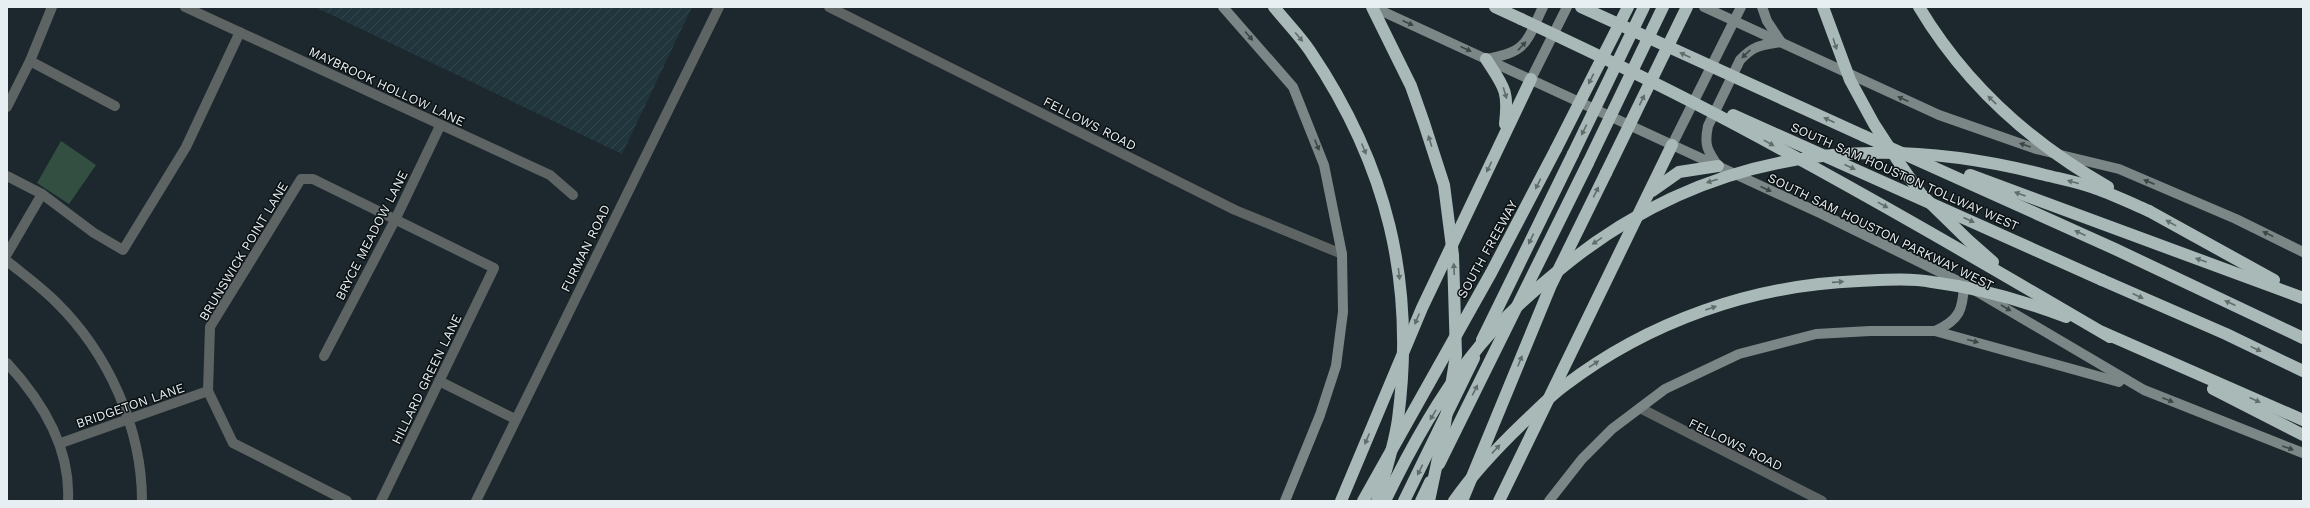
<svg xmlns="http://www.w3.org/2000/svg" width="2310" height="508" font-family="'Work Sans',sans-serif">
	<style>
		.industrial { fill: url(#industrial-furrows) }
		.grass { fill: #324f41 }
		.lines { fill: none; stroke-linecap: round; stroke-linejoin: round }
		.minor { stroke: #5d6463; stroke-width: 10 }
		.tertiary { stroke: #5d6463; stroke-width: 10 }
		.secondary { stroke: #7b8686; stroke-width: 10 }
		.motorway { stroke: #a8b9b8; stroke-width: 12 }
		.motorway-bridge { stroke: #a8b9b8; stroke-width: 12 }
		.oneway { fill: #3d4546 }
		.oneway2 { fill: #616d6d }
		.labels { text-anchor: middle; stroke-width: 3; stroke-linejoin: round; paint-order: stroke }
		.street-label { font-size: 13px; fill: #e7eff2; stroke: #0b1012 }
	</style>
	<defs>
		<pattern id="industrial-furrows" width="10" height="10" patternUnits="userSpaceOnUse"><rect width="10" height="10" fill="#20353c"/><path d="M-1 1l2-2M0 10L10 0M9 11l2-2" fill="none" stroke="#36494f"/></pattern>
	</defs>
	<rect width="100%" height="100%" fill="#1c282d"/>
	<polygon class="industrial" points="315,7 692,7 622,154"/>
	<polygon class="grass" points="61,141 96,165 69,204 37,183"/>
	<g class="lines">
		<g class="minor">
			<polyline points="185,7 550,175 573,195"/>
			<polyline points="30,61 115,106"/>
			<polyline points="7,107 30,61 52,7"/>
			<polyline points="7,176 42,194 94,233 123,250 186,147 240,32"/>
			<polyline points="7,254 42,194"/>
			<path d="M 7,261 C 23,274 41,287 56,302 C 108,353 142,428 142,501"/>
			<polyline points="324,356 395,220 440,126"/>
			<path d="M 7,363 C 42,401 71,447 68,501"/>
			<polyline points="439,381 515,419"/>
			<polyline points="1640,408 1822,501"/>
			<polyline points="61,443 208,391"/>
			<polyline points="347,501 233,443 208,391 210,327 301,179 313,179 494,268 381,501"/>
		</g>
		<g class="tertiary">
			<polyline points="829,7 1235,210 1342,254"/>
			<polyline points="476,501 719,7"/>
		</g>
		<g class="secondary">
			<polyline points="1223,7 1293,87 1324,165 1342,254 1343,312 1336,366 1320,415 1285,501"/>
			<polyline points="1373,7 1822,214 1964,284 2144,390 2303,453"/>
			<polyline points="1704,7 1939,115 2036,149 2119,169 2236,219 2303,252"/>
			<polyline points="1762,7 1767,21 1781,42"/>
			<path d="M 1486,59 C 1528,52 1526,42 1543,7"/>
			<polyline points="1531,79 1567,7"/>
			<polyline points="1672,145 1741,7"/>
			<path d="M 1718,166 C 1707,150 1704,145 1708,126 L 1740,60 C 1754,45 1762,45 1781,42"/>
			<path d="M 1935,331 C 1960,320 1963,309 1964,284"/>
			<polyline points="1549,501 1582,459 1612,429 1665,389 1739,354 1816,334 1870,331 1935,331 2119,382"/>
		</g>
		<g class="motorway">
			<polyline points="1495,7 1521,19"/>
			<path d="M 1486,59 C 1504,87 1509,90 1505,124"/>
			<polyline points="1864,136 2115,249 2303,338"/>
			<polyline points="1970,175 2303,298"/>
			<polyline points="1652,191 1679,172 1718,166"/>
			<polyline points="2149,211 2274,280"/>
			<polyline points="2102,280 2226,334 2303,371"/>
			<polyline points="2102,332 2303,420"/>
			<polyline points="1482,340 1573,154"/>
			<polyline points="2213,389 2303,435"/>
			<polyline points="1439,464 1588,163"/>
			<polyline points="1341,501 1422,308 1531,79"/>
			<polyline points="1363,501 1491,273 1556,149"/>
			<polyline points="1404,501 1474,358"/>
			<polyline points="1421,501 1430,482"/>
			<polyline points="1462,501 1551,285 1606,173"/>
			<polyline points="1499,501 1672,145"/>
		</g>
		<g class="motorway-bridge">
			<path d="M 1274,7 C 1286,22 1300,36 1310,51 C 1387,165 1416,282 1398,419 C 1394,447 1385,474 1377,501"/>
			<polyline points="1372,7 1411,86 1424,123 1444,185 1453,255 1456,355 1444,430 1429,501"/>
			<polyline points="1581,7 1864,136"/>
			<polyline points="1823,7 1850,80 1874,124 1900,164 1921,194 1968,240 1993,262"/>
			<path d="M 1919,7 C 1965,84 2031,143 2108,187"/>
			<path d="M 1521,19 C 1594,53 1667,88 1738,126 C 1864,193 1987,265 2110,337"/>
			<polyline points="1733,115 2102,280"/>
			<polyline points="1556,149 1628,7"/>
			<polyline points="1573,154 1644,7"/>
			<polyline points="1588,163 1663,7"/>
			<polyline points="1606,173 1687,7"/>
			<path d="M 1385,501 C 1408,453 1437,400 1470,358 C 1498,321 1533,291 1569,262 C 1711,150 1872,130 2045,175 C 2061,179 2078,182 2094,188 C 2112,194 2131,203 2149,211"/>
			<path d="M 1454,501 C 1474,472 1498,447 1523,423 C 1536,411 1549,397 1564,386 C 1649,321 1753,285 1859,281 C 1883,280 1908,278 1932,282 C 1978,288 2022,300 2066,317"/>
		</g>
	</g>
	<defs><path id="oneway-solid" d="M-6-.8H1V-3.2L6.5 0L1 3.2V.8H-6Z"/></defs>
	<g class="oneway">
		<use href="#oneway-solid" transform="translate(1408 23) rotate(25)"/>
		<use href="#oneway-solid" transform="translate(1249 36) rotate(49)"/>
		<use href="#oneway-solid" transform="translate(1522 46) rotate(-47)"/>
		<use href="#oneway-solid" transform="translate(1466 49) rotate(25)"/>
		<use href="#oneway-solid" transform="translate(1746 54) rotate(137)"/>
		<use href="#oneway-solid" transform="translate(1903 99) rotate(-155)"/>
		<use href="#oneway-solid" transform="translate(1317 145) rotate(68)"/>
		<use href="#oneway-solid" transform="translate(2025 145) rotate(-161)"/>
		<use href="#oneway-solid" transform="translate(2149 182) rotate(-157)"/>
		<use href="#oneway-solid" transform="translate(1766 189) rotate(25)"/>
		<use href="#oneway-solid" transform="translate(2268 234) rotate(-154)"/>
		<use href="#oneway-solid" transform="translate(2006 308) rotate(31)"/>
		<use href="#oneway-solid" transform="translate(1973 341) rotate(15)"/>
		<use href="#oneway-solid" transform="translate(2168 400) rotate(22)"/>
		<use href="#oneway-solid" transform="translate(2288 448) rotate(20)"/>
	</g>
	<g class="oneway2">
		<use href="#oneway-solid" transform="translate(1299 37) rotate(50)"/>
		<use href="#oneway-solid" transform="translate(1835 44) rotate(72)"/>
		<use href="#oneway-solid" transform="translate(1685 55) rotate(-155)"/>
		<use href="#oneway-solid" transform="translate(1591 79) rotate(117)"/>
		<use href="#oneway-solid" transform="translate(1505 93) rotate(73)"/>
		<use href="#oneway-solid" transform="translate(1642 100) rotate(-64)"/>
		<use href="#oneway-solid" transform="translate(1992 100) rotate(-136)"/>
		<use href="#oneway-solid" transform="translate(1829 120) rotate(-156)"/>
		<use href="#oneway-solid" transform="translate(1584 130) rotate(116)"/>
		<use href="#oneway-solid" transform="translate(1430 141) rotate(-107)"/>
		<use href="#oneway-solid" transform="translate(1769 143) rotate(29)"/>
		<use href="#oneway-solid" transform="translate(1364 149) rotate(68)"/>
		<use href="#oneway-solid" transform="translate(1489 167) rotate(116)"/>
		<use href="#oneway-solid" transform="translate(1850 167) rotate(24)"/>
		<use href="#oneway-solid" transform="translate(1712 181) rotate(163)"/>
		<use href="#oneway-solid" transform="translate(2073 182) rotate(-165)"/>
		<use href="#oneway-solid" transform="translate(1538 184) rotate(116)"/>
		<use href="#oneway-solid" transform="translate(1596 192) rotate(-64)"/>
		<use href="#oneway-solid" transform="translate(2020 194) rotate(-160)"/>
		<use href="#oneway-solid" transform="translate(1883 205) rotate(29)"/>
		<use href="#oneway-solid" transform="translate(1969 220) rotate(24)"/>
		<use href="#oneway-solid" transform="translate(2171 223) rotate(-151)"/>
		<use href="#oneway-solid" transform="translate(2080 233) rotate(-156)"/>
		<use href="#oneway-solid" transform="translate(1531 239) rotate(116)"/>
		<use href="#oneway-solid" transform="translate(1597 241) rotate(146)"/>
		<use href="#oneway-solid" transform="translate(2201 260) rotate(-161)"/>
		<use href="#oneway-solid" transform="translate(1454 269) rotate(-93)"/>
		<use href="#oneway-solid" transform="translate(1399 274) rotate(84)"/>
		<use href="#oneway-solid" transform="translate(1838 282) rotate(-4)"/>
		<use href="#oneway-solid" transform="translate(2138 296) rotate(24)"/>
		<use href="#oneway-solid" transform="translate(2230 303) rotate(-155)"/>
		<use href="#oneway-solid" transform="translate(1711 308) rotate(-19)"/>
		<use href="#oneway-solid" transform="translate(1417 319) rotate(113)"/>
		<use href="#oneway-solid" transform="translate(2256 349) rotate(26)"/>
		<use href="#oneway-solid" transform="translate(1520 361) rotate(-68)"/>
		<use href="#oneway-solid" transform="translate(1594 364) rotate(-33)"/>
		<use href="#oneway-solid" transform="translate(1475 390) rotate(-63)"/>
		<use href="#oneway-solid" transform="translate(2255 400) rotate(24)"/>
		<use href="#oneway-solid" transform="translate(1433 415) rotate(121)"/>
		<use href="#oneway-solid" transform="translate(1367 439) rotate(113)"/>
		<use href="#oneway-solid" transform="translate(1496 449) rotate(-47)"/>
		<use href="#oneway-solid" transform="translate(1420 470) rotate(116)"/>
	</g>
	<g class="labels">
		<g class="street-label">
			<text transform="translate(387 86) rotate(25)" y="5">MAYBROOK HOLLOW LANE</text>
			<text transform="translate(1090 123) rotate(27)" y="5">FELLOWS ROAD</text>
			<text transform="translate(1905 176) rotate(24)" y="5">SOUTH SAM HOUSTON TOLLWAY WEST</text>
			<text transform="translate(1881 231) rotate(26)" y="5">SOUTH SAM HOUSTON PARKWAY WEST</text>
			<text transform="translate(371 235) rotate(-63)" y="5">BRYCE MEADOW LANE</text>
			<text transform="translate(585 248) rotate(-64)" y="5">FURMAN ROAD</text>
			<text transform="translate(1487 249) rotate(-61)" y="5">SOUTH FREEWAY</text>
			<text transform="translate(243 251) rotate(-59)" y="5">BRUNSWICK POINT LANE</text>
			<text transform="translate(426 379) rotate(-64)" y="5">HILLARD GREEN LANE</text>
			<text transform="translate(130 405) rotate(-19)" y="5">BRIDGETON LANE</text>
			<text transform="translate(1736 444) rotate(26)" y="5">FELLOWS ROAD</text>
		</g>
	</g>
	<rect width="2310" height="508" fill="none" stroke="#e7eff2" stroke-width="16"/>
</svg>
